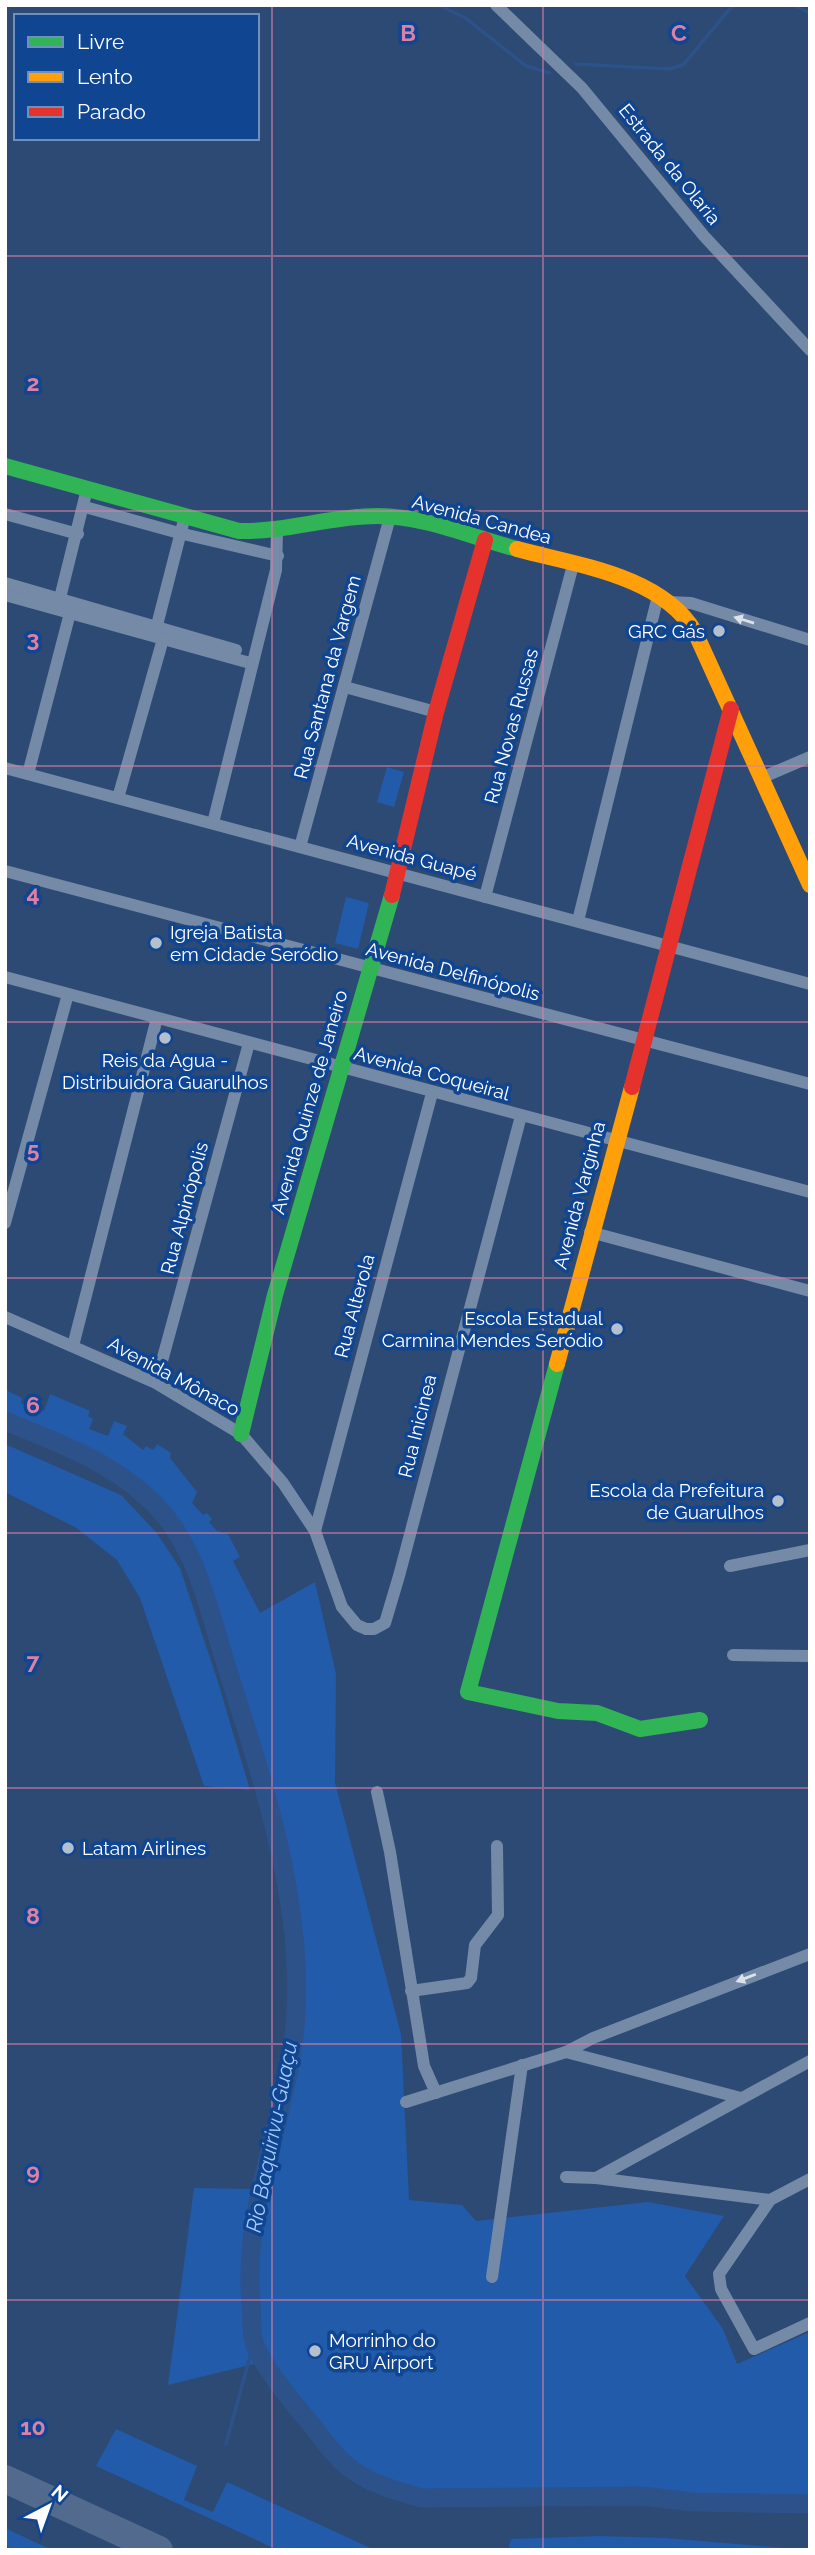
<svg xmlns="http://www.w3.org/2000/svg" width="815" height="2555" font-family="Raleway,sans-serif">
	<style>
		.green { fill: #225ba9 }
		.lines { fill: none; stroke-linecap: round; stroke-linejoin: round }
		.stream { stroke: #2c5289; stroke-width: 3.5 }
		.river { stroke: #2c5289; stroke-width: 19 }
		.taxiway { stroke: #526a8e; stroke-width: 28 }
		.street { stroke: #748aa7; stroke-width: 12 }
		.fast { stroke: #30b455; stroke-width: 16 }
		.slow { stroke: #ff9f0a; stroke-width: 16 }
		.jam { stroke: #e5322d; stroke-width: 16 }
		.oneway { fill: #dce2e9 }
		.grid { fill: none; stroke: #dd80a5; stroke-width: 2; stroke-opacity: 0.55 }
		.poi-dot { fill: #b5c0ce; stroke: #0f4591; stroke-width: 2.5 }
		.labels { text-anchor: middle; stroke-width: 7; stroke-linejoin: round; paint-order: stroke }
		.street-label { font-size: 19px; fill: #fff; stroke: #0f4591 }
		.poi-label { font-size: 19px; fill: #fff; stroke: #0f4591; text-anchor: end }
		.water-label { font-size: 21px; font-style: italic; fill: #a6cbfb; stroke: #0f4591 }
		.grid-label { font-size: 23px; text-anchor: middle; font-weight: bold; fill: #dd80a5; stroke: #0f4591; stroke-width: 7; stroke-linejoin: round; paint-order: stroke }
	</style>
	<rect width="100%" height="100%" fill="#2c4a74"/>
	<g class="green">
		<polygon points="387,767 404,772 394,807 377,802"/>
		<polygon points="346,897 369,903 358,949 335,943"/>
		<path d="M 5,1384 L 8,1391 L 22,1398 L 21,1403 L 44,1411 L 50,1394 L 90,1411 L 88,1416 L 93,1419 L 89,1429 L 108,1436 L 114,1421 L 127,1426 L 123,1434 L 143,1450 L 146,1446 L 153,1450 L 157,1444 L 171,1453 L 170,1458 L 197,1492 L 192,1503 L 203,1515 L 207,1513 L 212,1519 L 209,1522 L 217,1531 L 228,1534 L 240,1557 L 233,1561 L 260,1613 L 315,1582 L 336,1674 L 335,1783 L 401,2034 L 409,2200 L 462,2205 L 476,2221 L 648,2202 L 724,2216 L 685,2276 L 723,2329 L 737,2364 L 810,2332 L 810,2504 L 700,2502 L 642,2496 L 422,2498 L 372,2480 L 339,2456 L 287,2395 L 266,2361 L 168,2385 L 194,2188 L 259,2189 L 296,2015 L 292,1886 L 197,1575 L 202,1573 C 198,1561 194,1548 188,1537 C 154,1472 69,1441 5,1415 Z"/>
		<polygon points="5,1444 121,1495 156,1532 180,1568 218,1682 250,1790 204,1786 140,1598 117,1560 75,1527 5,1492"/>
		<polygon points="116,2429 197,2466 184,2500 213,2512 227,2482 375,2550 278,2550 96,2466"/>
		<polygon points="5,2528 52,2550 5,2550"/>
		<polygon points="599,2536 666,2538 810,2550 508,2550 511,2539"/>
	</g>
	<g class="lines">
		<g class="stream">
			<polyline points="438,5 464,17 526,66 550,73"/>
			<polyline points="793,5 810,13"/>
			<polyline points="576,64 670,69 683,65 733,5"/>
			<polyline points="226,2444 254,2342"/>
		</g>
		<path class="river" d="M 5,1421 C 61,1444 118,1464 160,1510 C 198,1552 210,1614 227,1668 C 262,1778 302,1895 296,2012 C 291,2111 242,2203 251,2303 C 252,2315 251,2330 254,2342 C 260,2362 290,2399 304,2416 C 318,2431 330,2452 346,2465 C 367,2483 396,2491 422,2498 L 642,2496 L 692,2502 L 810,2504"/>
		<polyline class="taxiway" points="5,2479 159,2550"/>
		<g class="street">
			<polyline points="496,5 582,88 704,236 810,350"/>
			<polyline points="85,507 179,533 278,556"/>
			<polyline points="5,514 78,534"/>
			<polyline points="5,583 236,650"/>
			<polyline points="5,595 250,663"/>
			<polyline points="669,602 691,603 810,640"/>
			<polyline points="58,606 87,489"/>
			<polyline points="155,633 185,516"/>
			<polyline points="345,687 436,712"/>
			<polyline points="5,768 810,984"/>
			<polyline points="28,774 70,613"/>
			<polyline points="761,778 810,757"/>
			<polyline points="118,798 163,639"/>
			<polyline points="213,823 276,570 277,531"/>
			<polyline points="300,847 390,517"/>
			<polyline points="5,871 810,1084"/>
			<polyline points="485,897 573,565"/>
			<polyline points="578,921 658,596"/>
			<polyline points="5,977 810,1192"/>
			<polyline points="5,1223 68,994"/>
			<polyline points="590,1232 810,1291"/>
			<polyline points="5,1317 156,1383 241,1434 283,1483 315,1531 342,1607 357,1625 366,1629 374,1629 385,1623 399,1576 521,1116"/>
			<polyline points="73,1346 157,1018"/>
			<polyline points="156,1383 249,1043"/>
			<polyline points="315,1531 432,1093"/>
			<polyline points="730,1566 810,1550"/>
			<polyline points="733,1655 810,1656"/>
			<polyline points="377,1792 390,1852 424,2066 436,2093"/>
			<polyline points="411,1991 467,1983 471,1978 475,1945 498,1915 497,1846"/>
			<polyline points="566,2052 741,2098"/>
			<polyline points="406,2102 566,2052 593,2038 810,1954"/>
			<polyline points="566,2177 596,2178 770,2200"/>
			<polyline points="596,2178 810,2061"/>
			<polyline points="810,2179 770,2200 719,2274 721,2289 754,2349 810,2323"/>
			<polyline points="492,2277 522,2065"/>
		</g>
		<g class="fast">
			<path d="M 5,466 L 239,531 C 286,532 330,516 377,516 C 425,516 471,537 517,549"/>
			<polyline points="557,1364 468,1692 558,1711 597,1713 640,1729 700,1720"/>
			<polyline points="241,1434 275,1295 392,895"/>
		</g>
		<g class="slow">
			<path d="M 517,549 C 576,565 661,575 695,632 L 810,885"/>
			<polyline points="557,1364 632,1087"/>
		</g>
		<g class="jam">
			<polyline points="392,895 436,712 485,540"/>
			<polyline points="632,1087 731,709"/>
		</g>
	</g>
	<defs><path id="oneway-solid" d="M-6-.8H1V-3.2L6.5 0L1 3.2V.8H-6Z" transform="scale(1.75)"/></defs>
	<g class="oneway">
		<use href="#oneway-solid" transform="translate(744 620) rotate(-163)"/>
		<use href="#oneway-solid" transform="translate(746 1978) rotate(159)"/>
	</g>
	<path class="grid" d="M 272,5 L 272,2550M 543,5 L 543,2550M 5,256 L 810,256M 5,511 L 810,511M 5,766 L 810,766M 5,1022 L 810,1022M 5,1278 L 810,1278M 5,1533 L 810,1533M 5,1788 L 810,1788M 5,2044 L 810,2044M 5,2300 L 810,2300"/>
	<g class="poi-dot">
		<circle cx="719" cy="631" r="7"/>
		<circle cx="156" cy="943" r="7"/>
		<circle cx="165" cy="1038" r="7"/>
		<circle cx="617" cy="1329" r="7"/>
		<circle cx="778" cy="1501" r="7"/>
		<circle cx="68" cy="1848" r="7"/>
		<circle cx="315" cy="2351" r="7"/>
	</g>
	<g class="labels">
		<g class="street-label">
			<text transform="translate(670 164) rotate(51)" y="7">Estrada da Olaria</text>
			<text transform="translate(482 519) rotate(15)" y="7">Avenida Candea</text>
			<text transform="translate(327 677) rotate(-75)" y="7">Rua Santana da Vargem</text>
			<text transform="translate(511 726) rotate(-75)" y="7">Rua Novas Russas</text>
			<text transform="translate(412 857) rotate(15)" y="7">Avenida Guapé</text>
			<text transform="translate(453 971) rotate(15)" y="7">Avenida Delfinópolis</text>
			<text transform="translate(432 1073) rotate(15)" y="7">Avenida Coqueiral</text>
			<text transform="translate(309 1102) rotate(-74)" y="7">Avenida Quinze de Janeiro</text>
			<text transform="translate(579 1195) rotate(-75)" y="7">Avenida Varginha</text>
			<text transform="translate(184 1208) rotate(-75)" y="7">Rua Alpinópolis</text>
			<text transform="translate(354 1306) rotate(-75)" y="7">Rua Alterola</text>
			<text transform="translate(174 1376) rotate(28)" y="7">Avenida Mônaco</text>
			<text transform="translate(417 1426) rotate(-76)" y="7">Rua Inicinea</text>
		</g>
		<g class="poi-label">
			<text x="705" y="638">GRC Gás</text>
			<text x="170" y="939" text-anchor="start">Igreja Batista<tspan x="170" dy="22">em Cidade Seródio</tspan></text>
			<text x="165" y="1067" text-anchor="middle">Reis da Agua -<tspan x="165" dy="22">Distribuidora Guarulhos</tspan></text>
			<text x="603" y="1325">Escola Estadual<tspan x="603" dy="22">Carmina Mendes Seródio</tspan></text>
			<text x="764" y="1497">Escola da Prefeitura<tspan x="764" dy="22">de Guarulhos</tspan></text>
			<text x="82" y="1855" text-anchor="start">Latam Airlines</text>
			<text x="329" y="2347" text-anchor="start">Morrinho do<tspan x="329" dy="22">GRU Airport</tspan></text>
		</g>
		<g class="water-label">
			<text transform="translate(272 2137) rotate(-79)" y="7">Rio Baquirivu-Guaçu</text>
		</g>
	</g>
	<g class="grid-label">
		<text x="408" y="41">B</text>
		<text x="679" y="41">C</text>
		<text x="33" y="391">2</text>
		<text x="33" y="647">3</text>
		<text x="33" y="902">4</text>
		<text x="33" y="1158">5</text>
		<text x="33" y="1413">6</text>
		<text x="33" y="1669">7</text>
		<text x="33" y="1924">8</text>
		<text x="33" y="2180">9</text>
		<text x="33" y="2435">10</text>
	</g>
	<rect width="815" height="2555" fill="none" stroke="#ffffff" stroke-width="14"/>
	<rect x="14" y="14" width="245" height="126" fill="#0f4591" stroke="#6f8fbd" stroke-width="2"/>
	<rect x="28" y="37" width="35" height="10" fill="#30b455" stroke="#6f8fbd" stroke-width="2"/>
	<text x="77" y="49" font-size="21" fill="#ffffff">Livre</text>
	<rect x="28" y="72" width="35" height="10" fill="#ff9f0a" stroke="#6f8fbd" stroke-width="2"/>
	<text x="77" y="84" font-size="21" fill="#ffffff">Lento</text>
	<rect x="28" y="107" width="35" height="10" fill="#e5322d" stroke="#6f8fbd" stroke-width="2"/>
	<text x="77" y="119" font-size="21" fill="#ffffff">Parado</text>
	<g transform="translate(49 2506) rotate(41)" stroke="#0f4591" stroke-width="5" paint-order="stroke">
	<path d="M0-5L12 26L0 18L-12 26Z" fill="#ffffff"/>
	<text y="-10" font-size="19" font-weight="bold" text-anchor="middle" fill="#ffffff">N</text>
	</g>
</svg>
